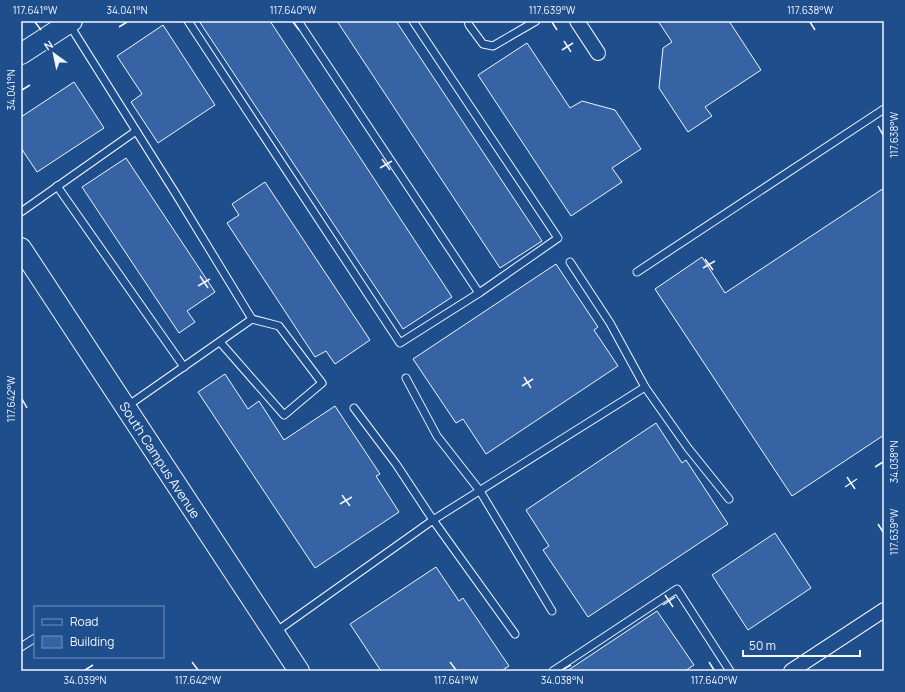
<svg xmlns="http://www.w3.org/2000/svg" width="905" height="692" font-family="Manrope,sans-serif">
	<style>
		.building { fill: #3563a3; stroke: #f2f6ff }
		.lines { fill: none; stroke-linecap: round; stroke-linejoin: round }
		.lane-casing { stroke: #f2f6ff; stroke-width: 9 }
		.street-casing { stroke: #f2f6ff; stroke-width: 16 }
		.secondary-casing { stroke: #f2f6ff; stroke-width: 22 }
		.lane { stroke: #1f4e8c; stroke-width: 7 }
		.street { stroke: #1f4e8c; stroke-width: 14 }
		.secondary { stroke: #1f4e8c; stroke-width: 20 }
		.ticks { fill: none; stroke: #f2f6ff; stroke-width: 1.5 }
		.labels { text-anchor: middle; stroke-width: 3; stroke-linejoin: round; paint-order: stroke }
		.street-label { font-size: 13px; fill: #f2f6ff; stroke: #1f4e8c }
		.neatline { fill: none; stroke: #f2f6ff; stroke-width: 1.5 }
		.ticks-label { font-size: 10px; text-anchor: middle; fill: #f2f6ff }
	</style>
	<rect width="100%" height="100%" fill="#1f4e8c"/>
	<g class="building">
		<polygon points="199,21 270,21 452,297 403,329"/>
		<polygon points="337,21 396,21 542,241 500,268"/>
		<polygon points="658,21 729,21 761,70 705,107 712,116 688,132 659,88 663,48 672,42"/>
		<polygon points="163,25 215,105 158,143 131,102 142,94 117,56"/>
		<polygon points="527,43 570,108 582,101 615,110 641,149 612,168 622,182 571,216 478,75"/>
		<polygon points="74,82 104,128 37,172 21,148 21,117"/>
		<polygon points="126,158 215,292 187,311 195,322 179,333 82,187"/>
		<polygon points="265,182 370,340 335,364 326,351 315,357 227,223 239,215 232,204"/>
		<polygon points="884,188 884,435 792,496 655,289 702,257 725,293"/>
		<polygon points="556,264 598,327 594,330 618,366 486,454 463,419 456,423 413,359"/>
		<polygon points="225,374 248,409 259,401 284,440 335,406 380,474 376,476 399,512 315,568 198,392"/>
		<polygon points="656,423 682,463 686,460 728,524 588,617 543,550 549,546 526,510"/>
		<polygon points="775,533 811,588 748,630 712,575"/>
		<polygon points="436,567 459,601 463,598 509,666 501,671 381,671 350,624"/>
		<polygon points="657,611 694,665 685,671 567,671"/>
	</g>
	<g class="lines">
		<defs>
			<g id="lane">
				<polyline points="188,21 400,343 479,293"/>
				<polyline points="298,21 479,293 558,238 413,21"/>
				<polyline points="468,21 469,25 483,44 493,46 536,21"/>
				<polyline points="69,24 174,191 252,319 126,407"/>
				<polyline points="57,186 184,367"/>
				<polyline points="21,212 136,131"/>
				<polyline points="570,262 610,323 645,387"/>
				<polyline points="637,272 884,109"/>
				<polyline points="220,342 284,415 322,383 279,326 252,319"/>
				<polyline points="406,378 437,436 480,491 552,611"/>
				<polyline points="274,633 433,520 396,464 354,408"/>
				<polyline points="515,634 433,520 645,387 688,448 729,499"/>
				<polyline points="21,647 35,638"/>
				<polyline points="553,671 677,589 730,671"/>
			</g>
			<g id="street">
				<polyline points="577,21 598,53"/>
				<polyline points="791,671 884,610"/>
			</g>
			<g id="secondary">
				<polyline points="21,54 72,21"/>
				<polyline points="21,248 299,671"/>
			</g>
		</defs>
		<use href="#lane" class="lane-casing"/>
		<use href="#street" class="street-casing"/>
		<use href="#secondary" class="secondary-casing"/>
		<use href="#lane" class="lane"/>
		<use href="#street" class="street"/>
		<use href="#secondary" class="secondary"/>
	</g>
	<path class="ticks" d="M 35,22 L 41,30M 293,22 L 299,30M 552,22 L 557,30M 810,22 L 815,30M 119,27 L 127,22M 564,41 L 571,52M 562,50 L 573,43M 22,90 L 30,85M 878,126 L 883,135M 382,159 L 390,170M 380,168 L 392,161M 705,259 L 713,270M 703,268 L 715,261M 200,276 L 208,288M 198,286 L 210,279M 524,377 L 531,388M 522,386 L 533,379M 22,399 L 27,408M 875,467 L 883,462M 847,477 L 855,489M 845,487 L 857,479M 342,495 L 350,506M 340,504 L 352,497M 878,524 L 883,532M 665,595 L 673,607M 663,605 L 675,597M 192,662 L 198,670M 450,662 L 456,670M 709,662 L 714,670M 85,670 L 93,665M 562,670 L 571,665"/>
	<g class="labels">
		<g class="street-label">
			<text transform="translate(160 460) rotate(57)" y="5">South Campus Avenue</text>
		</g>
	</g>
	<rect width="905" height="692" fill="none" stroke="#1f4e8c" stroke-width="44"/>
	<rect x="34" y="606" width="130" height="52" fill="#1f4e8c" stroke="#7391ba"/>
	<rect x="42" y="619" width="20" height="6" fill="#1f4e8c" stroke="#7391ba"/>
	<text x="70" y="626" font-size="12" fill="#f2f6ff">Road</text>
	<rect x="42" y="636" width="20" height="12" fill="#3563a3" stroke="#7391ba"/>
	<text x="70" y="646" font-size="12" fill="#f2f6ff">Building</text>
	<g transform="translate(54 54) rotate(327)" stroke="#1f4e8c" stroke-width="3" paint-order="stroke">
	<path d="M0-3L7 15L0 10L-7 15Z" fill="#f2f6ff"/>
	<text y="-6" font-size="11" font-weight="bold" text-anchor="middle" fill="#f2f6ff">N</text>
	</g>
	<path d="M743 650v6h117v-6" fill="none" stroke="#f2f6ff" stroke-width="2"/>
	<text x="749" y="650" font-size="12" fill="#f2f6ff" stroke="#1f4e8c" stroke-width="3" paint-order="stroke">50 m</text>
	<rect x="22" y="22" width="861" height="648" class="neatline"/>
	<g class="ticks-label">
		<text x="35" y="14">117.641°W</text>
		<text x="127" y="14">34.041°N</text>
		<text x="293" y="14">117.640°W</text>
		<text x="552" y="14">117.639°W</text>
		<text x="810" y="14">117.638°W</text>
		<text transform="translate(11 90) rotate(-90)" y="4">34.041°N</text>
		<text transform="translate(894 135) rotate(-90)" y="4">117.638°W</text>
		<text transform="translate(11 399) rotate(-90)" y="4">117.642°W</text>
		<text transform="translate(894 462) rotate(-90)" y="4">34.038°N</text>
		<text transform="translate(894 532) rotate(-90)" y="4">117.639°W</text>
		<text x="85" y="684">34.039°N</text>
		<text x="198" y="684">117.642°W</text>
		<text x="456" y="684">117.641°W</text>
		<text x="562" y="684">34.038°N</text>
		<text x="714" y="684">117.640°W</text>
	</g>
</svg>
